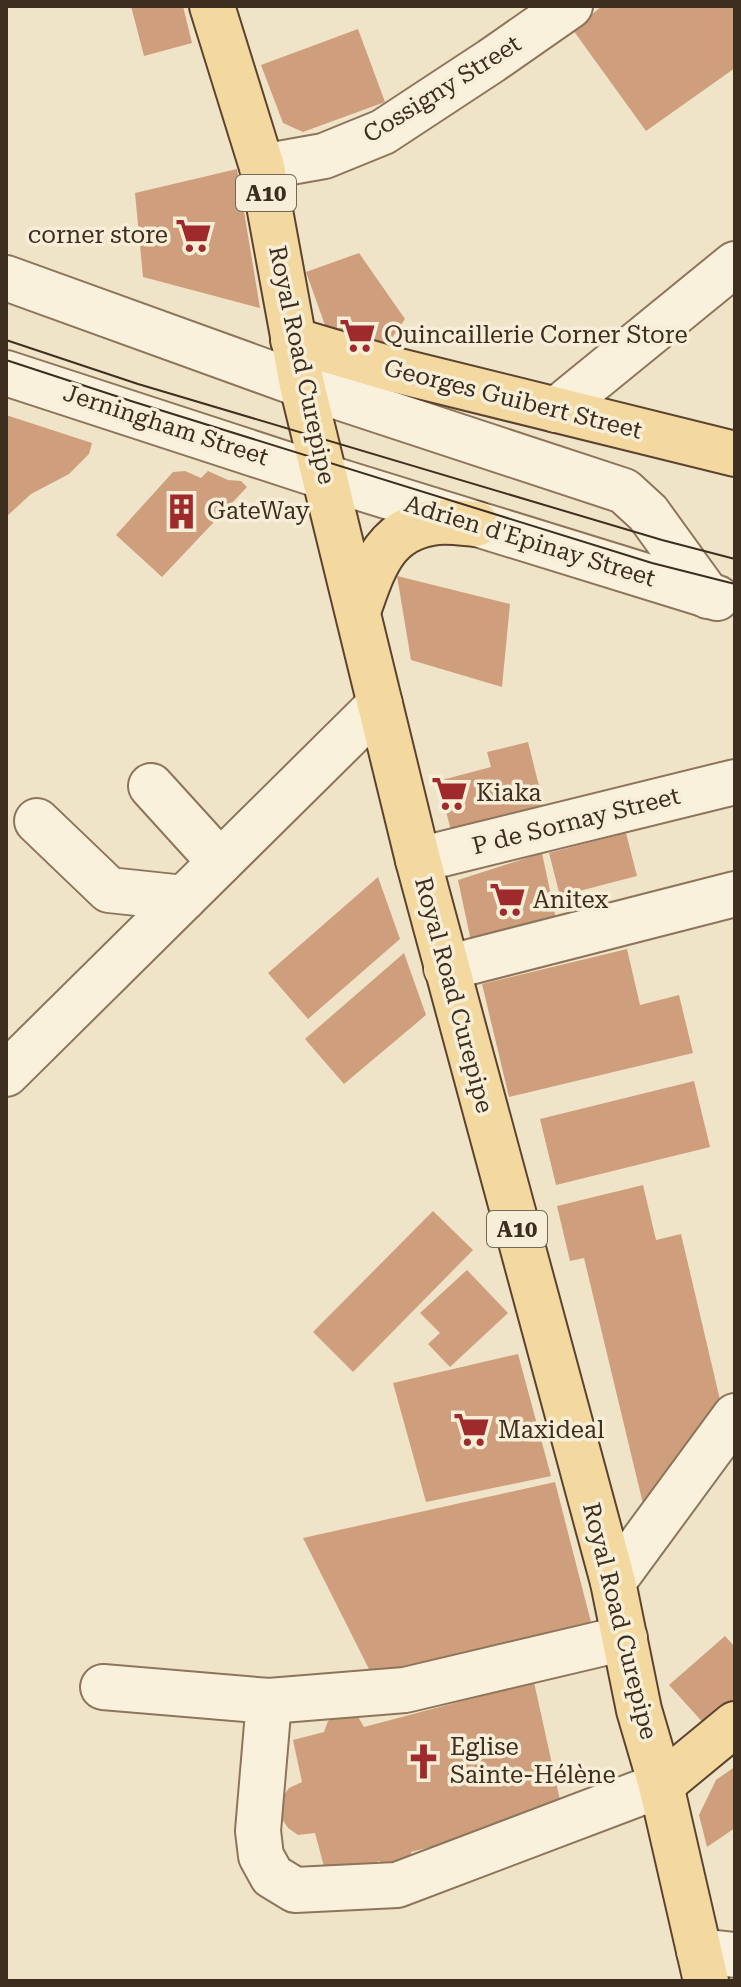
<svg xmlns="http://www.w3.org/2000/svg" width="741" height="1987" font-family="'Roboto Serif',serif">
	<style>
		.building { fill: #cf9e7d }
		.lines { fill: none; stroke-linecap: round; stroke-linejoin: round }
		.minor-casing { stroke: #8d755c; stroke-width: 48 }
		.major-casing { stroke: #5b4330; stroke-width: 48 }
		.minor { stroke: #faf1dc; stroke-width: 44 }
		.major { stroke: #f3d8a0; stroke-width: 44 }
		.tram { stroke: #3d2e20; stroke-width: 2 }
		.labels { text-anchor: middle; stroke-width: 7; stroke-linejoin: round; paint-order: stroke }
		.shield { fill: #f7eed8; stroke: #756857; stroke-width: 2 }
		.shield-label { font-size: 22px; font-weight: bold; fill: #3d2e20 }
		.street-label { font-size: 24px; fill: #3d2e20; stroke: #f7eed8 }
		.poi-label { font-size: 24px; fill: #3d2e20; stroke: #f7eed8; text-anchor: start }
	</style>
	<rect width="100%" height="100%" fill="#f0e4c8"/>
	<g class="building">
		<polygon points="131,6 183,6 192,43 144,56"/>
		<polygon points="602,6 735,6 735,68 646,131 573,30"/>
		<polygon points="358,29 385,102 303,132 283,123 261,65"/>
		<polygon points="237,169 260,308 143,277 135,193"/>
		<polygon points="359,253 405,319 375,362 326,328 306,272"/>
		<polygon points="6,415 92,443 89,454 69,474 31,494 6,517"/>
		<polygon points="185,471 201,478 208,471 228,480 241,481 247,487 162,577 116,535 173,472"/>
		<polygon points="397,576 510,604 502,687 411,660"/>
		<polygon points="528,742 546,814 453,838 438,781 491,767 487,752"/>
		<polygon points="626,833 637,876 560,896 549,853"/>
		<polygon points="542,853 556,919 472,946 458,880"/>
		<polygon points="378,877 400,939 308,1019 268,973"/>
		<polygon points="627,949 640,1005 679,995 693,1053 509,1097 482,984"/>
		<polygon points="404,953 426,1015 344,1084 305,1039"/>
		<polygon points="694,1081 710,1147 556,1185 540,1119"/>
		<polygon points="643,1185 656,1240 681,1234 725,1421 644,1508 584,1258 570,1261 557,1206"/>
		<polygon points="433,1211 473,1250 353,1372 313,1332"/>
		<polygon points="467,1270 508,1313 450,1367 428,1344 440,1333 420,1313"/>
		<polygon points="518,1354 551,1476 426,1502 393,1383"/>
		<polygon points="555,1482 592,1626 373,1677 303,1538"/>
		<polygon points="725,1636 735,1647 735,1700 706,1726 669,1685"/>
		<polygon points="534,1682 563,1814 411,1852 410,1866 383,1871 380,1861 326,1874 315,1833 298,1835 288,1828 278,1813 281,1799 289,1788 302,1782 293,1740 324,1732 328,1721 343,1714 357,1715 364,1727"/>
		<polygon points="733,1768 735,1771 735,1828 707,1847 699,1815 716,1780"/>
	</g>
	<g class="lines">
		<defs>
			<g id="minor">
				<polyline points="262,167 324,156 383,132 491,61 570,6"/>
				<polyline points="6,278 302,385 624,491 648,513 708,596"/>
				<polyline points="6,373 325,477 717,598"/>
				<polyline points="556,410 735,264"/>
				<polyline points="151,786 220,862"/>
				<polyline points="37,821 109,890 184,898"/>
				<polyline points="418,860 735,782"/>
				<polyline points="446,968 735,894"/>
				<polyline points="6,1074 380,704"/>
				<polyline points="613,1582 735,1416"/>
				<polyline points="103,1687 269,1701 405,1690 625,1638"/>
				<polyline points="269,1701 258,1831 261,1856 272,1876 295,1890 397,1885 661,1785"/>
				<polyline points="699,1951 735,1955"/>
			</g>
			<g id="major">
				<polyline points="212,6 262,167 302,385 418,860 613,1582 639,1710 661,1785 706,1981"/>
				<polyline points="293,340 391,369 735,454"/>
				<path d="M 358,611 C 373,571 382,531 431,523 C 445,520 462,523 476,524"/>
				<polyline points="661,1785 735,1724"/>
			</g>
		</defs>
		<use href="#minor" class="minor-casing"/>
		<use href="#major" class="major-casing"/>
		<use href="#minor" class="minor"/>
		<use href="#major" class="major"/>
		<g class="tram">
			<polyline points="6,340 138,384 662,540 735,559"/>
			<polyline points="6,360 131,401 652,563 735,584"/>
		</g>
	</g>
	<defs>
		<symbol id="supermarket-bare" viewBox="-9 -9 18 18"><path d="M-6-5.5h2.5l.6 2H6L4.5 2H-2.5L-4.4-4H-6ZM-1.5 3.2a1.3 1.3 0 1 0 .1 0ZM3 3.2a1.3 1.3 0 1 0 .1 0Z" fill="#9e2a2c" stroke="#f7eed8" stroke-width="2.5" paint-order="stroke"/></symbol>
		<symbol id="building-bare" viewBox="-9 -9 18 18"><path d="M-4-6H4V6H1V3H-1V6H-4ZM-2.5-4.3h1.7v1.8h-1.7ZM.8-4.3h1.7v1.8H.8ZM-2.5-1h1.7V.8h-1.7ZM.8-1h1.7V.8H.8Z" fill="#9e2a2c" stroke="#f7eed8" stroke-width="2.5" paint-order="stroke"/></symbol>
		<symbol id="church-bare" viewBox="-9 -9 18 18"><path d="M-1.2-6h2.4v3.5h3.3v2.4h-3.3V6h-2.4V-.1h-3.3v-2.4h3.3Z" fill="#9e2a2c" stroke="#f7eed8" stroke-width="2.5" paint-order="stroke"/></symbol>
	</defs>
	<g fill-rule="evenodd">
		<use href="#supermarket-bare" x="168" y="210" width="51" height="51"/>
		<use href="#supermarket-bare" x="332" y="310" width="51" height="51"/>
		<use href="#building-bare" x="156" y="486" width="51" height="51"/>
		<use href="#supermarket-bare" x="424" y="768" width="51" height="51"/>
		<use href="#supermarket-bare" x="482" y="874" width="51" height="51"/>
		<use href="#supermarket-bare" x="446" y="1404" width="51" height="51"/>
		<use href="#church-bare" x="398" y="1736" width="51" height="51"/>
	</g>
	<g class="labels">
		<g class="shield">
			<rect x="236" y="175" width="60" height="36" rx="6"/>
			<rect x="487" y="1211" width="60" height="36" rx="6"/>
		</g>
		<g class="shield-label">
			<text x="266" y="201">A10</text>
			<text x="517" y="1237">A10</text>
		</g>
		<g class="street-label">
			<text transform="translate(442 89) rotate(-32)" y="8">Cossigny Street</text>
			<text transform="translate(302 365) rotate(78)" y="8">Royal Road Curepipe</text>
			<text transform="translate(513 399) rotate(14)" y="8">Georges Guibert Street</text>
			<text transform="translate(166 425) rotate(18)" y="8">Jerningham Street</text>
			<text transform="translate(530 541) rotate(17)" y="8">Adrien d'Epinay Street</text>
			<text transform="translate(576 821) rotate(-14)" y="8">P de Sornay Street</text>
			<text transform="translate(454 995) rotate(75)" y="8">Royal Road Curepipe</text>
			<text transform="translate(620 1621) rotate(76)" y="8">Royal Road Curepipe</text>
		</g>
		<g class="poi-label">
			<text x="168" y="243" text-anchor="end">corner store</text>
			<text x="384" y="343">Quincaillerie Corner Store</text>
			<text x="207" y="519">GateWay</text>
			<text x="476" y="801">Kiaka</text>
			<text x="533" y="908">Anitex</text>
			<text x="498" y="1438">Maxideal</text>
			<text x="450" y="1755">Eglise<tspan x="450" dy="28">Sainte-Hélène</tspan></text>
		</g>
	</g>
	<rect width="741" height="1987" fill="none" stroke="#3d2e20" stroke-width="16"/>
</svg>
